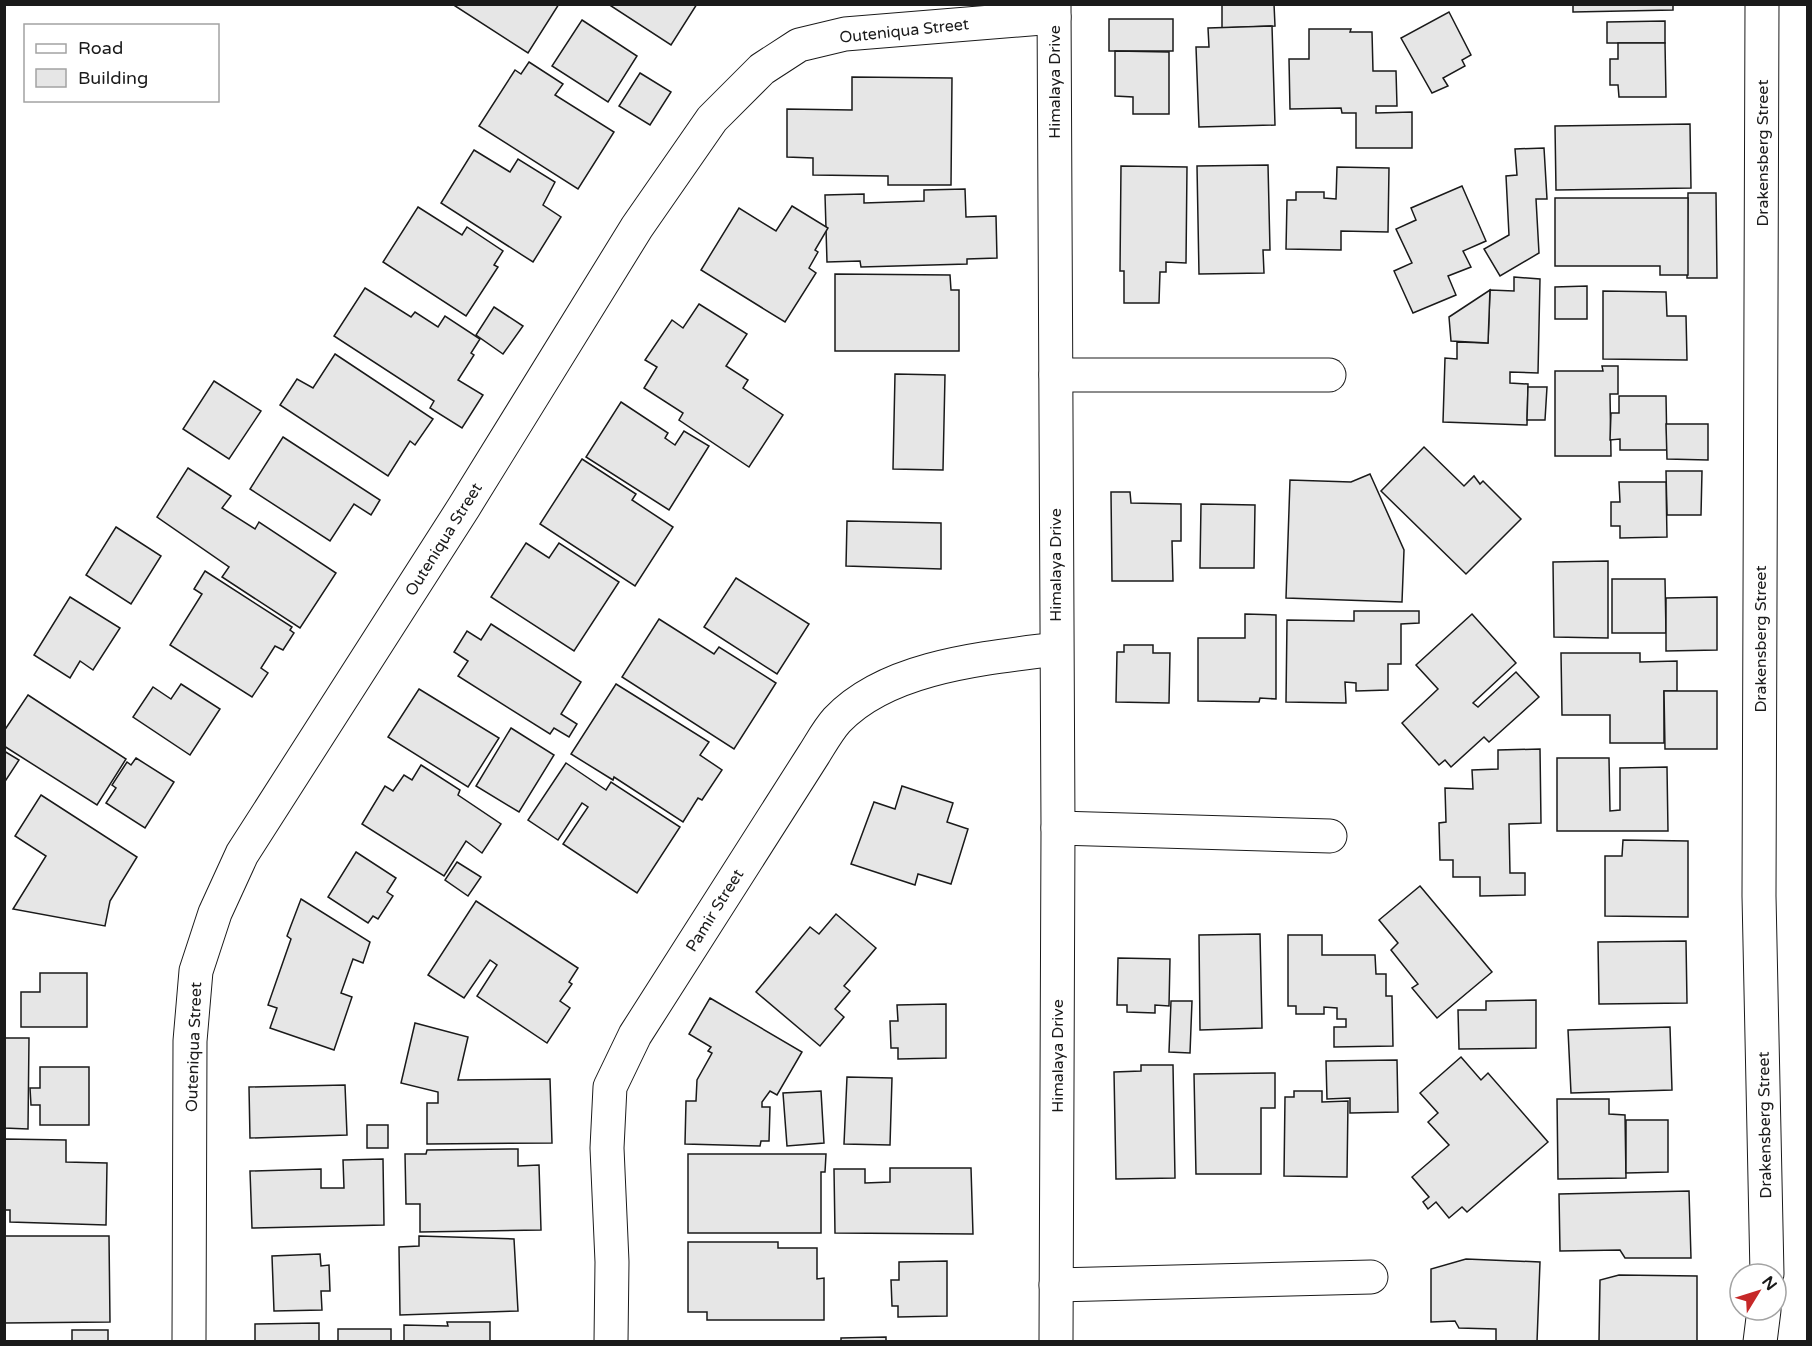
<svg xmlns="http://www.w3.org/2000/svg" width="1812" height="1346" font-family="'Varela Round',sans-serif">
	<style>
		.building { fill: #e6e6e6; stroke: #1a1a1a; stroke-width: 1.5 }
		.lines { fill: none; stroke-linecap: round; stroke-linejoin: round }
		.minor-casing { stroke: #1a1a1a; stroke-width: 35 }
		.minor { stroke: #fff; stroke-width: 33 }
		.labels { text-anchor: middle; stroke-width: 4.5; stroke-linejoin: round; paint-order: stroke }
		.street-label { font-size: 16px; fill: #1a1a1a; stroke: #fff }
	</style>
	<rect width="100%" height="100%" fill="#fff"/>
	<g class="building">
		<polygon points="452,4 559,4 528,53"/>
		<polygon points="608,4 697,4 671,45"/>
		<polygon points="1222,4 1274,4 1275,26 1222,28"/>
		<polygon points="1573,4 1673,4 1673,10 1573,12"/>
		<polygon points="1449,12 1471,55 1462,60 1465,66 1443,78 1448,86 1432,93 1401,38"/>
		<rect x="1109" y="19" width="64" height="32"/>
		<polygon points="582,20 637,56 608,102 552,66"/>
		<polygon points="1665,21 1665,43 1607,43 1607,22"/>
		<polygon points="1272,26 1275,125 1199,127 1196,47 1209,47 1208,28"/>
		<polygon points="1309,29 1351,29 1350,32 1372,32 1373,71 1396,71 1397,106 1376,106 1376,113 1412,112 1412,148 1356,148 1356,113 1342,113 1341,108 1290,109 1289,59 1309,59"/>
		<polygon points="1618,43 1665,43 1666,97 1619,97 1618,85 1610,85 1610,59 1618,59"/>
		<polygon points="1115,51 1169,52 1169,114 1133,114 1133,97 1115,96"/>
		<polygon points="529,62 563,84 555,95 614,132 578,189 479,126 515,70 521,74"/>
		<polygon points="640,73 671,92 650,125 619,106"/>
		<polygon points="852,77 952,78 951,185 888,185 888,176 813,175 813,158 787,157 787,109 852,110"/>
		<polygon points="1690,124 1691,188 1556,190 1555,126"/>
		<polygon points="1544,148 1547,199 1536,199 1539,253 1500,276 1484,249 1509,235 1506,176 1517,175 1515,149"/>
		<polygon points="474,150 510,172 518,159 555,182 543,205 561,217 533,262 441,203"/>
		<polygon points="1268,165 1270,250 1263,250 1264,273 1199,274 1197,166"/>
		<polygon points="1121,166 1187,167 1186,263 1166,262 1166,272 1160,272 1159,303 1124,303 1124,271 1120,271"/>
		<polygon points="1337,167 1389,168 1388,232 1341,231 1341,250 1286,249 1287,200 1296,200 1296,192 1324,192 1324,198 1336,199"/>
		<polygon points="1462,186 1486,241 1463,251 1471,267 1448,276 1456,295 1413,313 1394,271 1412,263 1396,229 1416,220 1411,208"/>
		<polygon points="965,189 966,217 996,216 997,258 967,259 967,264 861,267 860,261 827,262 825,195 864,194 864,203 924,201 924,190"/>
		<polygon points="1688,193 1716,193 1717,278 1687,278"/>
		<polygon points="1555,198 1688,198 1688,275 1660,275 1660,266 1555,266"/>
		<polygon points="792,206 828,228 815,250 818,252 809,268 816,273 785,322 701,270 739,208 776,231"/>
		<polygon points="418,207 462,235 467,227 503,251 494,265 498,267 466,316 383,262"/>
		<polygon points="835,274 950,275 951,290 959,290 959,351 835,351"/>
		<polygon points="1514,277 1540,279 1538,373 1510,372 1510,383 1528,384 1527,425 1443,422 1445,358 1457,359 1457,342 1488,343 1490,290 1514,291"/>
		<polygon points="1587,286 1587,319 1555,319 1555,287"/>
		<polygon points="365,288 411,317 415,312 438,327 445,316 480,339 471,353 474,355 458,380 483,395 462,428 430,408 434,401 334,336"/>
		<polygon points="1490,290 1488,343 1451,341 1449,317"/>
		<polygon points="1603,291 1666,292 1667,316 1686,316 1687,360 1603,359"/>
		<polygon points="699,304 747,334 726,366 748,380 743,388 783,415 749,467 679,420 683,413 644,388 657,367 645,360 672,320 683,328"/>
		<polygon points="494,307 523,326 503,354 476,335"/>
		<polygon points="335,354 433,419 415,445 410,441 388,476 280,405 297,379 313,388"/>
		<polygon points="1602,366 1618,366 1618,394 1610,394 1611,456 1555,456 1555,371 1603,371"/>
		<polygon points="895,374 945,375 943,470 893,469"/>
		<polygon points="214,381 261,411 229,459 183,429"/>
		<polygon points="1528,387 1547,387 1545,420 1527,420"/>
		<polygon points="1619,396 1666,396 1667,450 1620,450 1620,439 1610,440 1611,413 1619,413"/>
		<polygon points="621,402 668,433 665,438 675,445 684,431 709,446 669,510 586,457"/>
		<polygon points="1666,424 1708,424 1708,460 1667,459"/>
		<polygon points="283,437 380,500 371,515 354,504 330,541 250,489"/>
		<polygon points="1424,447 1464,486 1474,476 1480,484 1483,481 1521,519 1466,574 1381,491"/>
		<polygon points="582,459 636,494 632,500 673,527 635,586 540,524"/>
		<polygon points="188,468 231,496 222,508 255,529 259,522 336,573 300,628 222,577 229,567 157,517"/>
		<polygon points="1666,471 1702,471 1701,515 1667,515"/>
		<polygon points="1370,474 1404,550 1402,602 1286,598 1290,480 1351,482"/>
		<polygon points="1619,482 1666,482 1667,537 1620,538 1620,526 1611,526 1611,502 1620,502"/>
		<polygon points="1111,492 1130,492 1131,503 1181,504 1181,541 1172,541 1173,581 1112,581"/>
		<polygon points="1201,504 1255,505 1254,568 1200,568"/>
		<polygon points="847,521 941,523 941,569 846,566"/>
		<polygon points="116,527 161,556 131,604 86,575"/>
		<polygon points="526,543 549,558 559,543 619,582 574,651 491,597"/>
		<polygon points="1608,561 1608,638 1554,637 1553,562"/>
		<polygon points="205,571 292,627 290,630 294,633 283,650 275,646 261,668 268,673 252,697 170,645 202,594 194,589"/>
		<polygon points="736,578 809,624 777,674 704,627"/>
		<polygon points="1612,579 1665,579 1666,633 1612,633"/>
		<polygon points="70,597 120,628 93,670 80,661 70,678 34,655"/>
		<polygon points="1717,597 1717,650 1666,651 1666,598"/>
		<polygon points="1354,611 1419,611 1419,623 1401,624 1401,664 1388,664 1388,690 1356,691 1356,683 1345,682 1346,703 1286,702 1287,620 1354,621"/>
		<polygon points="1245,614 1276,615 1276,699 1260,698 1259,702 1198,701 1198,638 1245,638"/>
		<polygon points="1472,614 1516,663 1473,703 1478,707 1516,672 1539,697 1489,742 1484,737 1451,767 1445,760 1439,765 1402,723 1438,689 1416,665"/>
		<polygon points="659,619 714,654 719,647 776,683 734,749 622,677"/>
		<polygon points="491,624 581,682 561,714 577,724 569,737 554,728 550,734 458,676 468,661 454,652 467,631 481,640"/>
		<polygon points="1124,645 1153,645 1153,653 1170,653 1169,703 1116,702 1117,652 1124,652"/>
		<polygon points="1561,653 1640,653 1640,662 1677,661 1677,691 1664,691 1664,743 1610,743 1610,715 1562,715"/>
		<polygon points="181,684 220,709 190,755 133,717 153,687 171,699"/>
		<polygon points="616,684 709,742 700,755 722,770 702,800 698,798 683,822 614,777 613,780 571,754"/>
		<polygon points="419,689 499,738 468,787 388,737"/>
		<polygon points="1664,691 1717,691 1717,749 1665,749"/>
		<polygon points="28,695 126,759 97,805 4,746 4,731"/>
		<polygon points="511,728 554,755 519,812 476,786"/>
		<polygon points="1540,749 1541,823 1509,824 1510,873 1525,873 1525,895 1480,896 1480,877 1453,877 1453,860 1440,860 1439,823 1446,822 1445,788 1473,789 1472,770 1498,769 1498,750"/>
		<polygon points="4,751 19,760 4,783"/>
		<polygon points="136,758 174,782 145,828 106,803 116,788 112,785 127,762 131,765"/>
		<polygon points="1557,758 1609,758 1610,811 1620,810 1620,768 1667,767 1668,831 1557,831"/>
		<polygon points="566,763 606,790 611,782 680,827 637,893 563,844 588,807 582,803 558,840 528,820"/>
		<polygon points="421,765 460,790 458,795 501,824 482,853 466,841 444,876 362,824 385,786 393,791 404,775 412,780"/>
		<polygon points="902,786 953,803 947,822 968,829 951,884 918,874 915,885 851,864 874,802 895,809"/>
		<polygon points="41,795 137,857 110,901 105,926 13,909 46,856 15,836"/>
		<polygon points="1623,840 1688,841 1688,917 1605,916 1605,856 1622,856"/>
		<polygon points="356,852 396,878 387,892 393,896 378,919 373,916 368,923 328,897"/>
		<polygon points="457,862 481,877 468,896 445,880"/>
		<polygon points="1420,886 1492,972 1437,1018 1412,988 1418,984 1391,950 1398,943 1379,920"/>
		<polygon points="301,899 370,942 363,963 353,959 341,993 352,997 334,1050 270,1028 277,1008 268,1005 291,939 287,936"/>
		<polygon points="476,901 578,968 569,982 572,984 560,1001 570,1008 547,1043 477,996 497,965 490,960 464,998 428,975"/>
		<polygon points="836,914 876,948 844,986 850,991 835,1009 844,1017 820,1046 756,992 810,927 819,934"/>
		<polygon points="1260,934 1262,1028 1200,1030 1199,935"/>
		<polygon points="1288,935 1322,935 1322,955 1375,955 1376,974 1386,974 1386,996 1392,996 1393,1046 1334,1047 1334,1027 1346,1027 1346,1019 1337,1019 1337,1008 1324,1007 1324,1014 1296,1014 1296,1006 1288,1006"/>
		<polygon points="1686,941 1687,1003 1599,1004 1598,942"/>
		<polygon points="1118,958 1170,959 1169,1006 1155,1005 1155,1013 1127,1012 1127,1005 1117,1005"/>
		<polygon points="40,973 87,973 87,1027 21,1027 21,992 40,992"/>
		<polygon points="710,998 802,1052 777,1095 770,1091 762,1102 762,1107 770,1107 769,1141 761,1141 760,1146 685,1144 686,1101 696,1101 697,1080 712,1053 708,1051 711,1047 689,1034"/>
		<polygon points="1536,1000 1536,1048 1459,1049 1458,1010 1486,1010 1486,1001"/>
		<polygon points="1171,1001 1192,1001 1190,1053 1169,1052"/>
		<polygon points="946,1004 946,1058 898,1059 898,1048 891,1048 890,1021 898,1021 897,1005"/>
		<polygon points="415,1023 468,1037 458,1080 550,1079 552,1143 427,1144 427,1103 438,1103 438,1092 401,1083"/>
		<polygon points="1670,1027 1672,1090 1571,1093 1568,1030"/>
		<polygon points="4,1038 29,1038 28,1129 4,1128"/>
		<polygon points="1461,1057 1481,1080 1488,1073 1548,1142 1467,1212 1462,1207 1449,1218 1436,1202 1428,1209 1423,1202 1429,1197 1412,1177 1449,1145 1428,1122 1438,1113 1420,1093"/>
		<polygon points="1397,1060 1398,1112 1350,1113 1350,1098 1327,1099 1326,1061"/>
		<polygon points="1141,1065 1173,1065 1175,1178 1116,1179 1114,1072 1141,1071"/>
		<polygon points="40,1067 89,1067 89,1125 40,1125 40,1105 31,1105 30,1088 40,1088"/>
		<polygon points="1275,1073 1275,1108 1261,1108 1261,1174 1196,1174 1194,1074"/>
		<polygon points="847,1077 892,1078 890,1145 844,1144"/>
		<polygon points="345,1085 347,1135 250,1138 249,1087"/>
		<polygon points="821,1091 824,1143 787,1146 783,1093"/>
		<polygon points="1294,1091 1322,1091 1322,1102 1348,1101 1347,1177 1284,1176 1285,1097 1294,1097"/>
		<polygon points="1557,1099 1609,1099 1609,1114 1625,1115 1626,1178 1558,1179"/>
		<polygon points="1626,1120 1668,1120 1668,1172 1626,1173"/>
		<rect x="367" y="1125" width="21" height="23"/>
		<polygon points="4,1139 66,1140 66,1162 107,1163 106,1225 10,1222 10,1210 4,1210"/>
		<polygon points="518,1149 518,1166 539,1165 541,1230 420,1232 420,1204 406,1204 405,1154 426,1154 427,1150"/>
		<polygon points="688,1154 826,1154 825,1172 821,1172 821,1233 688,1233"/>
		<polygon points="383,1159 384,1225 252,1228 250,1171 321,1169 321,1188 344,1188 343,1160"/>
		<polygon points="890,1168 971,1168 973,1234 835,1233 834,1169 865,1169 865,1183 890,1182"/>
		<polygon points="1689,1191 1691,1258 1625,1258 1620,1250 1560,1251 1559,1194"/>
		<polygon points="4,1236 109,1236 110,1322 4,1323"/>
		<polygon points="419,1236 514,1239 518,1311 400,1315 399,1247 419,1246"/>
		<polygon points="688,1242 778,1242 778,1248 817,1248 817,1279 824,1278 824,1320 707,1320 707,1312 688,1312"/>
		<polygon points="320,1254 321,1266 329,1265 330,1291 321,1291 322,1310 274,1311 272,1256"/>
		<polygon points="1466,1259 1540,1262 1537,1342 1496,1342 1496,1329 1459,1328 1455,1321 1431,1322 1431,1269"/>
		<polygon points="947,1261 947,1316 898,1317 898,1306 892,1306 891,1280 899,1280 899,1262"/>
		<polygon points="1619,1275 1697,1276 1697,1342 1599,1342 1600,1280"/>
		<polygon points="447,1322 490,1322 490,1342 404,1342 404,1325 448,1326"/>
		<polygon points="319,1323 319,1342 255,1342 255,1324"/>
		<rect x="338" y="1329" width="53" height="13"/>
		<rect x="72" y="1330" width="36" height="12"/>
		<polygon points="886,1337 886,1342 841,1342 841,1338"/>
	</g>
	<g class="lines">
		<defs>
			<g id="minor">
				<polyline points="1054,4 1058,828 1056,1342"/>
				<polyline points="1762,4 1759,896 1767,1274"/>
				<polyline points="1056,375 1329,375"/>
				<polyline points="1058,828 1330,836"/>
				<polyline points="1056,1285 1371,1277"/>
				<polyline points="189,1342 190,1041 196,971 215,913 242,854 464,507 637,227 712,119 762,69 799,45 845,34 1054,17"/>
				<path d="M 611,1342 L 612,1262 L 607,1148 L 610,1087 L 635,1035 L 814,754 C 821,743 828,730 837,720 C 888,666 986,658 1056,649"/>
				<polyline points="1760,1342 1764,1310"/>
			</g>
		</defs>
		<use href="#minor" class="minor-casing"/>
		<use href="#minor" class="minor"/>
	</g>
	<g class="labels">
		<g class="street-label">
			<text transform="translate(904 30) rotate(-6)" y="6">Outeniqua Street</text>
			<text transform="translate(1054 82) rotate(-90)" y="6">Himalaya Drive</text>
			<text transform="translate(1762 153) rotate(-90)" y="6">Drakensberg Street</text>
			<text transform="translate(443 539) rotate(-58)" y="6">Outeniqua Street</text>
			<text transform="translate(1055 565) rotate(-90)" y="6">Himalaya Drive</text>
			<text transform="translate(1760 639) rotate(-90)" y="6">Drakensberg Street</text>
			<text transform="translate(714 910) rotate(-58)" y="6">Pamir Street</text>
			<text transform="translate(193 1047) rotate(-88)" y="6">Outeniqua Street</text>
			<text transform="translate(1057 1056) rotate(-90)" y="6">Himalaya Drive</text>
			<text transform="translate(1764 1125) rotate(-91)" y="6">Drakensberg Street</text>
		</g>
	</g>
	<rect width="1812" height="1346" fill="none" stroke="#1a1a1a" stroke-width="12"/>
	<rect x="24" y="24" width="195" height="78" fill="#ffffff" stroke="#a3a3a3" stroke-width="1.5"/>
	<rect x="36" y="44" width="30" height="9" fill="#ffffff" stroke="#a3a3a3" stroke-width="1.5"/>
	<text x="78" y="54" font-size="18" fill="#1a1a1a">Road</text>
	<rect x="36" y="69" width="30" height="18" fill="#e6e6e6" stroke="#a3a3a3" stroke-width="1.5"/>
	<text x="78" y="84" font-size="18" fill="#1a1a1a">Building</text>
	<g transform="translate(1758 1292) rotate(52)"><circle r="28" fill="#ffffff" stroke="#a3a3a3" stroke-width="1.5"/>
	<path d="M0-4.5L10 22L0 15L-10 22Z" fill="#c62828"/>
	<text y="-9" font-size="16" font-weight="bold" text-anchor="middle" fill="#1a1a1a">N</text>
	</g>
</svg>
